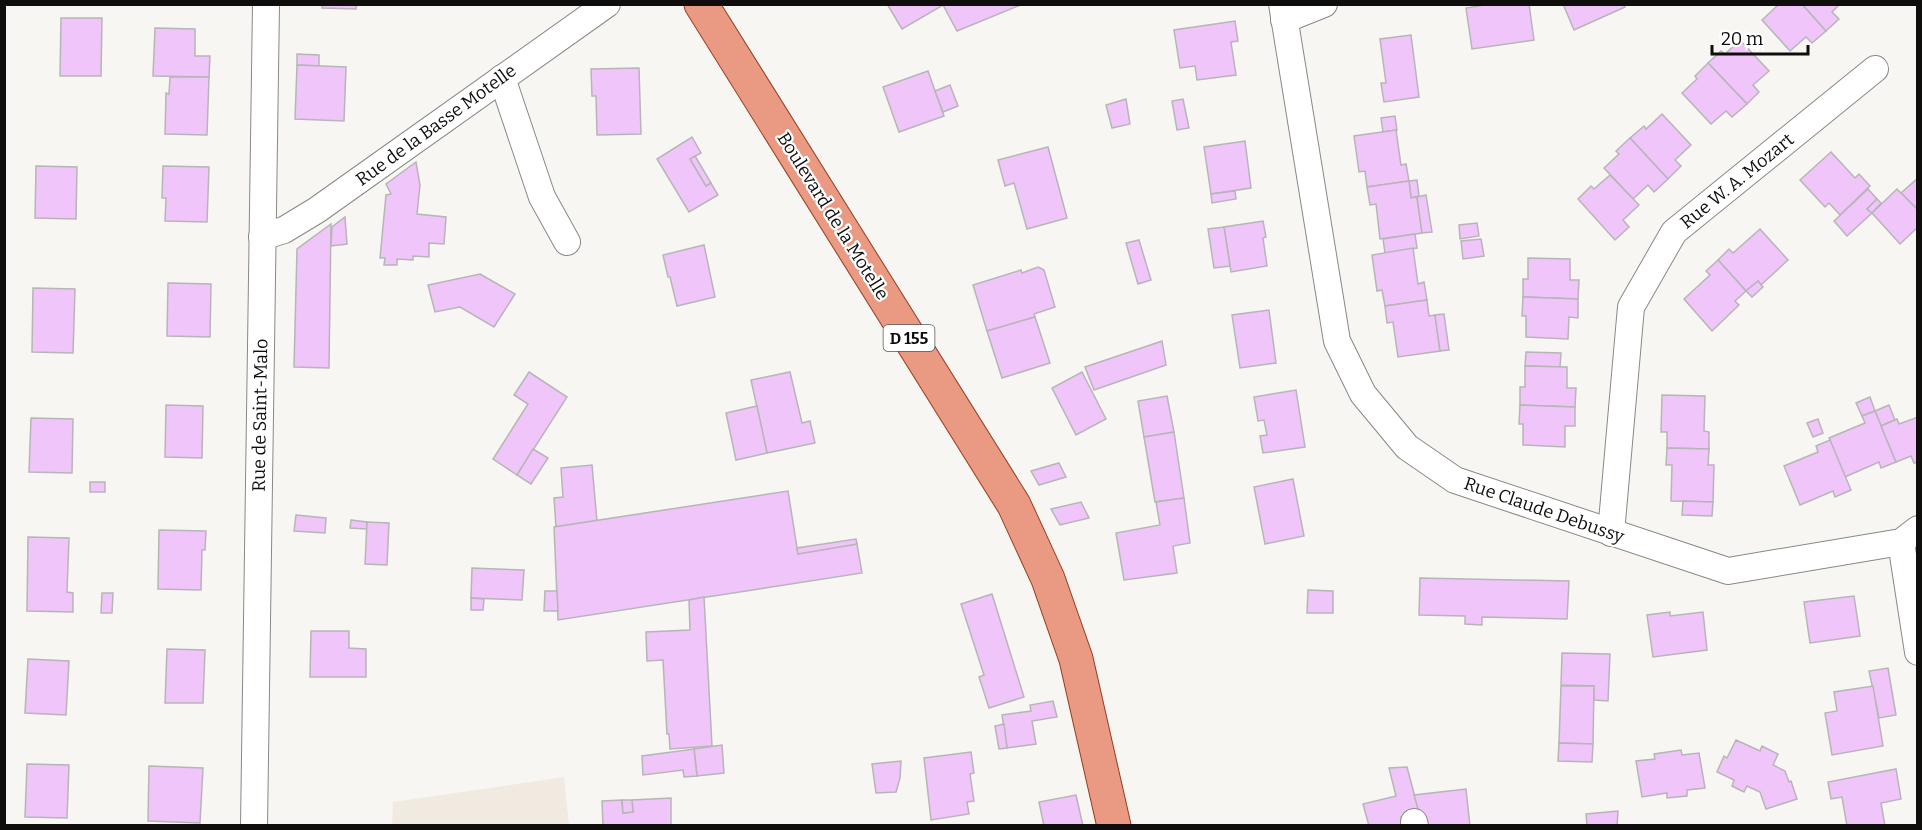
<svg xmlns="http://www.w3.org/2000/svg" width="1922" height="830" font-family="Bitter,serif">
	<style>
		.built { fill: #f0eae1 }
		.building { fill: #efc5fa; stroke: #b7b5b7; stroke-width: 1.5 }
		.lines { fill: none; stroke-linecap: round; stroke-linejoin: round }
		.street-casing { stroke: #8a8886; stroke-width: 28 }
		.primary-casing { stroke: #943d22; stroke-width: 35 }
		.street { stroke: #fff; stroke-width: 26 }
		.primary { stroke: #ea9a82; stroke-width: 33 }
		.labels { text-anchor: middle; stroke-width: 4.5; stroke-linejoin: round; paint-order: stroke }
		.shield { fill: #fff; stroke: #575656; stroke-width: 1.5 }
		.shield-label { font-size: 16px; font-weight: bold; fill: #0f0e0d }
		.street-label { font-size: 18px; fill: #0f0e0d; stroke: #fff }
	</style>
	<rect width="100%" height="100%" fill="#f8f6f3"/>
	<polygon class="built" points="564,777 569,825 392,825 393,802"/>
	<g class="building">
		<polygon points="322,4 357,4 356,9 322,8"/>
		<polygon points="887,4 1023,4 957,31 943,5 902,29"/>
		<polygon points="1491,4 1529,4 1534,40 1472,49 1466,8"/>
		<polygon points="1563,4 1624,4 1625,7 1574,30"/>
		<polygon points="1775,4 1802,4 1826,31 1812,43 1806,37 1790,51 1762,20 1777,6"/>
		<polygon points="1802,4 1840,4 1832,12 1839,19 1826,31"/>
		<polygon points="61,18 102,18 101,76 60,76"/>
		<polygon points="1235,21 1238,41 1231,42 1236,75 1197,80 1195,66 1180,68 1174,30"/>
		<polygon points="155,28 195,29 195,56 210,56 209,77 153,76"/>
		<polygon points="1411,35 1419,97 1384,102 1381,83 1386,83 1380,39"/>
		<polygon points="1740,40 1769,71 1753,85 1759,92 1747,104 1708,63 1721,51 1725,54"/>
		<polygon points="297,54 319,55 319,66 297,65"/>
		<polygon points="1708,63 1747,104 1732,117 1726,111 1711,124 1682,93 1697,79 1695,76"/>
		<polygon points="297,65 346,67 344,121 295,119"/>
		<polygon points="639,68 641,134 597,135 596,96 592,96 591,69"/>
		<polygon points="928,71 944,116 899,132 883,87"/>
		<polygon points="170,77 209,77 207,135 165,134 166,93 169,94"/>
		<polygon points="950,85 958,106 943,112 935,91"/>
		<polygon points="1126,99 1130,124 1112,128 1106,105"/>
		<polygon points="1183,99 1189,128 1177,130 1172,101"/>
		<polygon points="1662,114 1691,145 1675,160 1681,166 1668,179 1630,138 1644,126 1646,129"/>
		<polygon points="1395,116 1397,130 1383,132 1381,118"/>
		<polygon points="1396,130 1401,165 1406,164 1409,181 1367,187 1365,171 1359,172 1354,136"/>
		<polygon points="692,137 701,153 690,159 706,186 711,183 718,195 689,212 657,159"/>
		<polygon points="1630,138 1668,179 1654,192 1648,185 1633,199 1604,168 1619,154 1616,151"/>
		<polygon points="1245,141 1251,188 1211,194 1204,147"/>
		<polygon points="1048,147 1067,218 1027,229 1014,183 1005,186 998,160"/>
		<polygon points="1831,152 1855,178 1859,174 1870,186 1840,215 1829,203 1825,207 1800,180"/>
		<polygon points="695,156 711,183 706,186 690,159"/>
		<polygon points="416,162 420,185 417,214 446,217 444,244 429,243 429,257 413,256 413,260 397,259 397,265 384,265 385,258 380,258 386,195 391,194 386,184"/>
		<polygon points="36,166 77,167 76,219 35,218"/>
		<polygon points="163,166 209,167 207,222 165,221 166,198 162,198"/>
		<polygon points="1610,175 1639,205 1623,220 1629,227 1615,240 1578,199 1591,186 1594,189"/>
		<polygon points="1918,178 1918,210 1901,193"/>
		<polygon points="1417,180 1419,196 1411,198 1409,181"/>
		<polygon points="1409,181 1411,198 1417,197 1422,233 1380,239 1376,204 1370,205 1367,187"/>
		<polygon points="1868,189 1877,199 1867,209 1872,213 1847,236 1834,221"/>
		<polygon points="1897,189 1918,210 1918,227 1900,244 1872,213"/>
		<polygon points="1235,191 1236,199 1212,203 1211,194"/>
		<polygon points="1426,195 1432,232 1422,233 1417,197"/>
		<polygon points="1877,199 1881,203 1872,213 1867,209"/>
		<polygon points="345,217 347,244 331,246 332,227"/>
		<polygon points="1263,221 1266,237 1263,238 1267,266 1231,272 1224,227"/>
		<polygon points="1477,223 1479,236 1460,239 1459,225"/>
		<polygon points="331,224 329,368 294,367 297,249"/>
		<polygon points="1224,227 1230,266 1214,268 1208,229"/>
		<polygon points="1760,229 1788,260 1761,285 1758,281 1746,291 1718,260 1729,249 1733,253"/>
		<polygon points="1415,234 1417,248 1385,253 1383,239"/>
		<polygon points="1481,239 1484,256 1463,259 1461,241"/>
		<polygon points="1139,240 1151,280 1138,284 1126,243"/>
		<polygon points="704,245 715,297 677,306 670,277 668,277 663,255"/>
		<polygon points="1413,248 1418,284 1424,282 1427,300 1385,306 1382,290 1377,291 1372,255"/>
		<polygon points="1528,258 1570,259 1570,280 1579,280 1578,299 1523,297 1523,279 1528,279"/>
		<polygon points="1718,260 1746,291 1735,301 1739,305 1712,331 1684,299 1710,275 1706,271"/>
		<polygon points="1038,267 1044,270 1055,307 1034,314 1035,317 987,331 973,285 1021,270 1022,273"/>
		<polygon points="480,274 515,294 494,327 460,307 435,312 428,285"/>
		<polygon points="1758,281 1763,287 1752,297 1746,291"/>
		<polygon points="168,283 211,284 210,337 167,336"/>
		<polygon points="33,288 75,289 73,353 32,352"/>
		<polygon points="1523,297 1578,299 1578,318 1569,317 1568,339 1526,337 1526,316 1522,316"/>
		<polygon points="1427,300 1429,316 1435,315 1440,351 1398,357 1393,322 1387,323 1385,306"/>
		<polygon points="1269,310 1276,363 1240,368 1232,315"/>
		<polygon points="1444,314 1449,350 1440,351 1435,315"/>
		<polygon points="1035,317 1050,363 1002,378 987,331"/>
		<polygon points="1162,341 1166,365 1094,390 1085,367"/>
		<polygon points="1526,352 1561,353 1560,367 1525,366"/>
		<polygon points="1525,366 1567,367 1567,388 1576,388 1575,407 1520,405 1520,387 1525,387"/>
		<polygon points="529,372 567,397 517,475 493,459 528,404 514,395"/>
		<polygon points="790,372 802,423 810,421 815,443 767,453 751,380"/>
		<polygon points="1082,372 1106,419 1076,435 1052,388"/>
		<polygon points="1296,390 1305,447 1263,453 1260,436 1267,435 1264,420 1258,421 1254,397"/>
		<polygon points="1662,395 1705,396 1704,431 1709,432 1709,449 1667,448 1667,432 1661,432"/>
		<polygon points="1167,396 1174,432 1144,437 1138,401"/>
		<polygon points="1870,397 1875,411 1862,416 1856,403"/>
		<polygon points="166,405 203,406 202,458 165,457"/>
		<polygon points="1520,405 1575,407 1575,426 1565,426 1565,447 1523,445 1523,424 1519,424"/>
		<polygon points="1889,405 1895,420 1881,426 1875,411"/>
		<polygon points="757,406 767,453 736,460 726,413"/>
		<polygon points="1875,411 1896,462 1881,468 1879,462 1845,477 1829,438 1865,423 1862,416"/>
		<polygon points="1918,417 1918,462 1914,463 1911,456 1896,462 1881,426 1897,419 1899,424"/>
		<polygon points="31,418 73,419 72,473 29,472"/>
		<polygon points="1818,419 1823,433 1813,437 1807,423"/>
		<polygon points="1174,432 1184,498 1155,502 1144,437"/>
		<polygon points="1830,440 1851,490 1835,497 1833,491 1800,505 1784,466 1818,452 1816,446"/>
		<polygon points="1667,448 1709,449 1708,465 1714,465 1713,502 1671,501 1672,465 1666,465"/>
		<polygon points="533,449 548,458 531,484 517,475"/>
		<polygon points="1059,463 1066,477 1039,485 1031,471"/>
		<polygon points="592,465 597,521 556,527 554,498 563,497 561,468"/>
		<polygon points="1293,479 1304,536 1265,544 1254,487"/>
		<rect x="90" y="482" width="15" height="10"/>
		<polygon points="788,491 798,554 857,544 862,573 558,620 554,527"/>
		<polygon points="1184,498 1190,543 1173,546 1177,573 1124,580 1116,533 1160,525 1156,502"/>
		<polygon points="1683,501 1713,502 1712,516 1682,515"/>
		<polygon points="1081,502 1089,518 1060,525 1051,509"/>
		<polygon points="296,515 326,518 325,533 294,531"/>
		<polygon points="351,520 367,522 367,529 350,528"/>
		<polygon points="367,522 389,523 387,565 365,564"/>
		<polygon points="159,530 206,531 205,550 202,550 201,590 158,589"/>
		<polygon points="28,537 69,538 67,592 73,593 73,612 27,611"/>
		<polygon points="856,539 857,544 798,554 797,548"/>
		<polygon points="472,568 524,570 522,600 471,598"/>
		<polygon points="1420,578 1569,581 1567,619 1482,617 1482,625 1465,624 1465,616 1419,615"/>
		<polygon points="1308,590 1333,591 1333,613 1307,613"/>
		<polygon points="545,591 557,591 558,611 544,611"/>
		<polygon points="102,593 113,593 112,613 101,613"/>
		<polygon points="992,594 1024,697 989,708 979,677 984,675 961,604"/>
		<polygon points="1854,596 1860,636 1810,643 1804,602"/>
		<polygon points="704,597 712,746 670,749 669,734 667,734 663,660 647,661 646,632 690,630 689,600"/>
		<polygon points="471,598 484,599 483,610 471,610"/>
		<polygon points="1670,612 1670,616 1703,612 1707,650 1653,657 1647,615"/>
		<polygon points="311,631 349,631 349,648 366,649 366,677 310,677"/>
		<polygon points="167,649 205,650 203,703 165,703"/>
		<polygon points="1562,653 1610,654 1608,701 1594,700 1594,686 1561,685"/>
		<polygon points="28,659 69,661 66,715 25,713"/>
		<polygon points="1888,668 1896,715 1879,718 1869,671"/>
		<polygon points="1561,686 1594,686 1593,744 1559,743"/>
		<polygon points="1873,686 1883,746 1832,755 1825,713 1837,711 1834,692"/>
		<polygon points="1053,701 1057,717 1032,721 1036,744 1007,748 1002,715 1031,711 1030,705"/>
		<polygon points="1004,724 1007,748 999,749 995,726"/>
		<polygon points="1736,740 1760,751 1762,746 1778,754 1773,765 1785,771 1789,782 1791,781 1797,799 1766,809 1760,792 1747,786 1744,792 1732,786 1734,780 1717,772 1724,756 1727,758"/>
		<polygon points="1559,743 1593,744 1592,762 1558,761"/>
		<polygon points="722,745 724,773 697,776 694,749"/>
		<polygon points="694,749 697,776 684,777 683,770 643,775 642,756"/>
		<polygon points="1681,750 1682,755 1699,753 1705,788 1687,790 1687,796 1667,798 1667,793 1642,797 1636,761 1655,759 1654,754"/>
		<polygon points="971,752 974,773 970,774 974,801 967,802 969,814 931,820 924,758"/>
		<polygon points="901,761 900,778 896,792 876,793 872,764"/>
		<polygon points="27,764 69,765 67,818 25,817"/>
		<polygon points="149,766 203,768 200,823 148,821"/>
		<polygon points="1407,767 1419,812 1401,817 1403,826 1369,826 1363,804 1396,796 1389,768"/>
		<polygon points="1896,769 1901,799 1881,803 1885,826 1847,826 1842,797 1831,799 1828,782"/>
		<polygon points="1466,789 1470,826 1423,826 1414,795"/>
		<polygon points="1076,795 1083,826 1044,826 1039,802"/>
		<polygon points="671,798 671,826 603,826 602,801 622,800 623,813 633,812 632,800"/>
		<polygon points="622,800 632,800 633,812 623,813"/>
		<polygon points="1618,811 1617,826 1587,826 1586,814"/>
	</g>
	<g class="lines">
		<defs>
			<g id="street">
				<polyline points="1282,4 1337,341 1363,394 1407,447 1455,480 1728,571 1901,542 1918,529"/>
				<polyline points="1284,20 1324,4"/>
				<polyline points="502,78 542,197 567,242"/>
				<polyline points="262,237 284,230 317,210 607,4"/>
				<polyline points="1611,533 1631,307 1674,232 1875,69"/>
				<polyline points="1901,542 1918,652"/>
				<polyline points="1414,822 1415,826"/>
				<polyline points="254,826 266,4"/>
			</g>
			<polyline id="primary" points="701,4 1014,505 1048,579 1076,659 1114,826"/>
		</defs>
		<use href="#street" class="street-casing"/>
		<use href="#primary" class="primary-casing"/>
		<use href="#street" class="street"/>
		<use href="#primary" class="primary"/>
	</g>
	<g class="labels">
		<rect class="shield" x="883.5" y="325" width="51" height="26" rx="4.5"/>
		<g class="shield-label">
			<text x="909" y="344">D 155</text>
		</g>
		<g class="street-label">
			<text transform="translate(436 125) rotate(-36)" y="6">Rue de la Basse Motelle</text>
			<text transform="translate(1737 181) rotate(-39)" y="6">Rue W. A. Mozart</text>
			<text transform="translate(833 216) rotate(58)" y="6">Boulevard de la Motelle</text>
			<text transform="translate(260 415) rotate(-89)" y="6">Rue de Saint-Malo</text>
			<text transform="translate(1544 510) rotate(19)" y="6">Rue Claude Debussy</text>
		</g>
	</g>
	<rect width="1922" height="830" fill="none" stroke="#0f0e0d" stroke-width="12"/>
	<path d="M1712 45v9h96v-9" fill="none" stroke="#0f0e0d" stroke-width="3"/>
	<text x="1721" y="45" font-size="18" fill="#0f0e0d" stroke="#ffffff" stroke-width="4.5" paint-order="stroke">20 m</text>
</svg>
